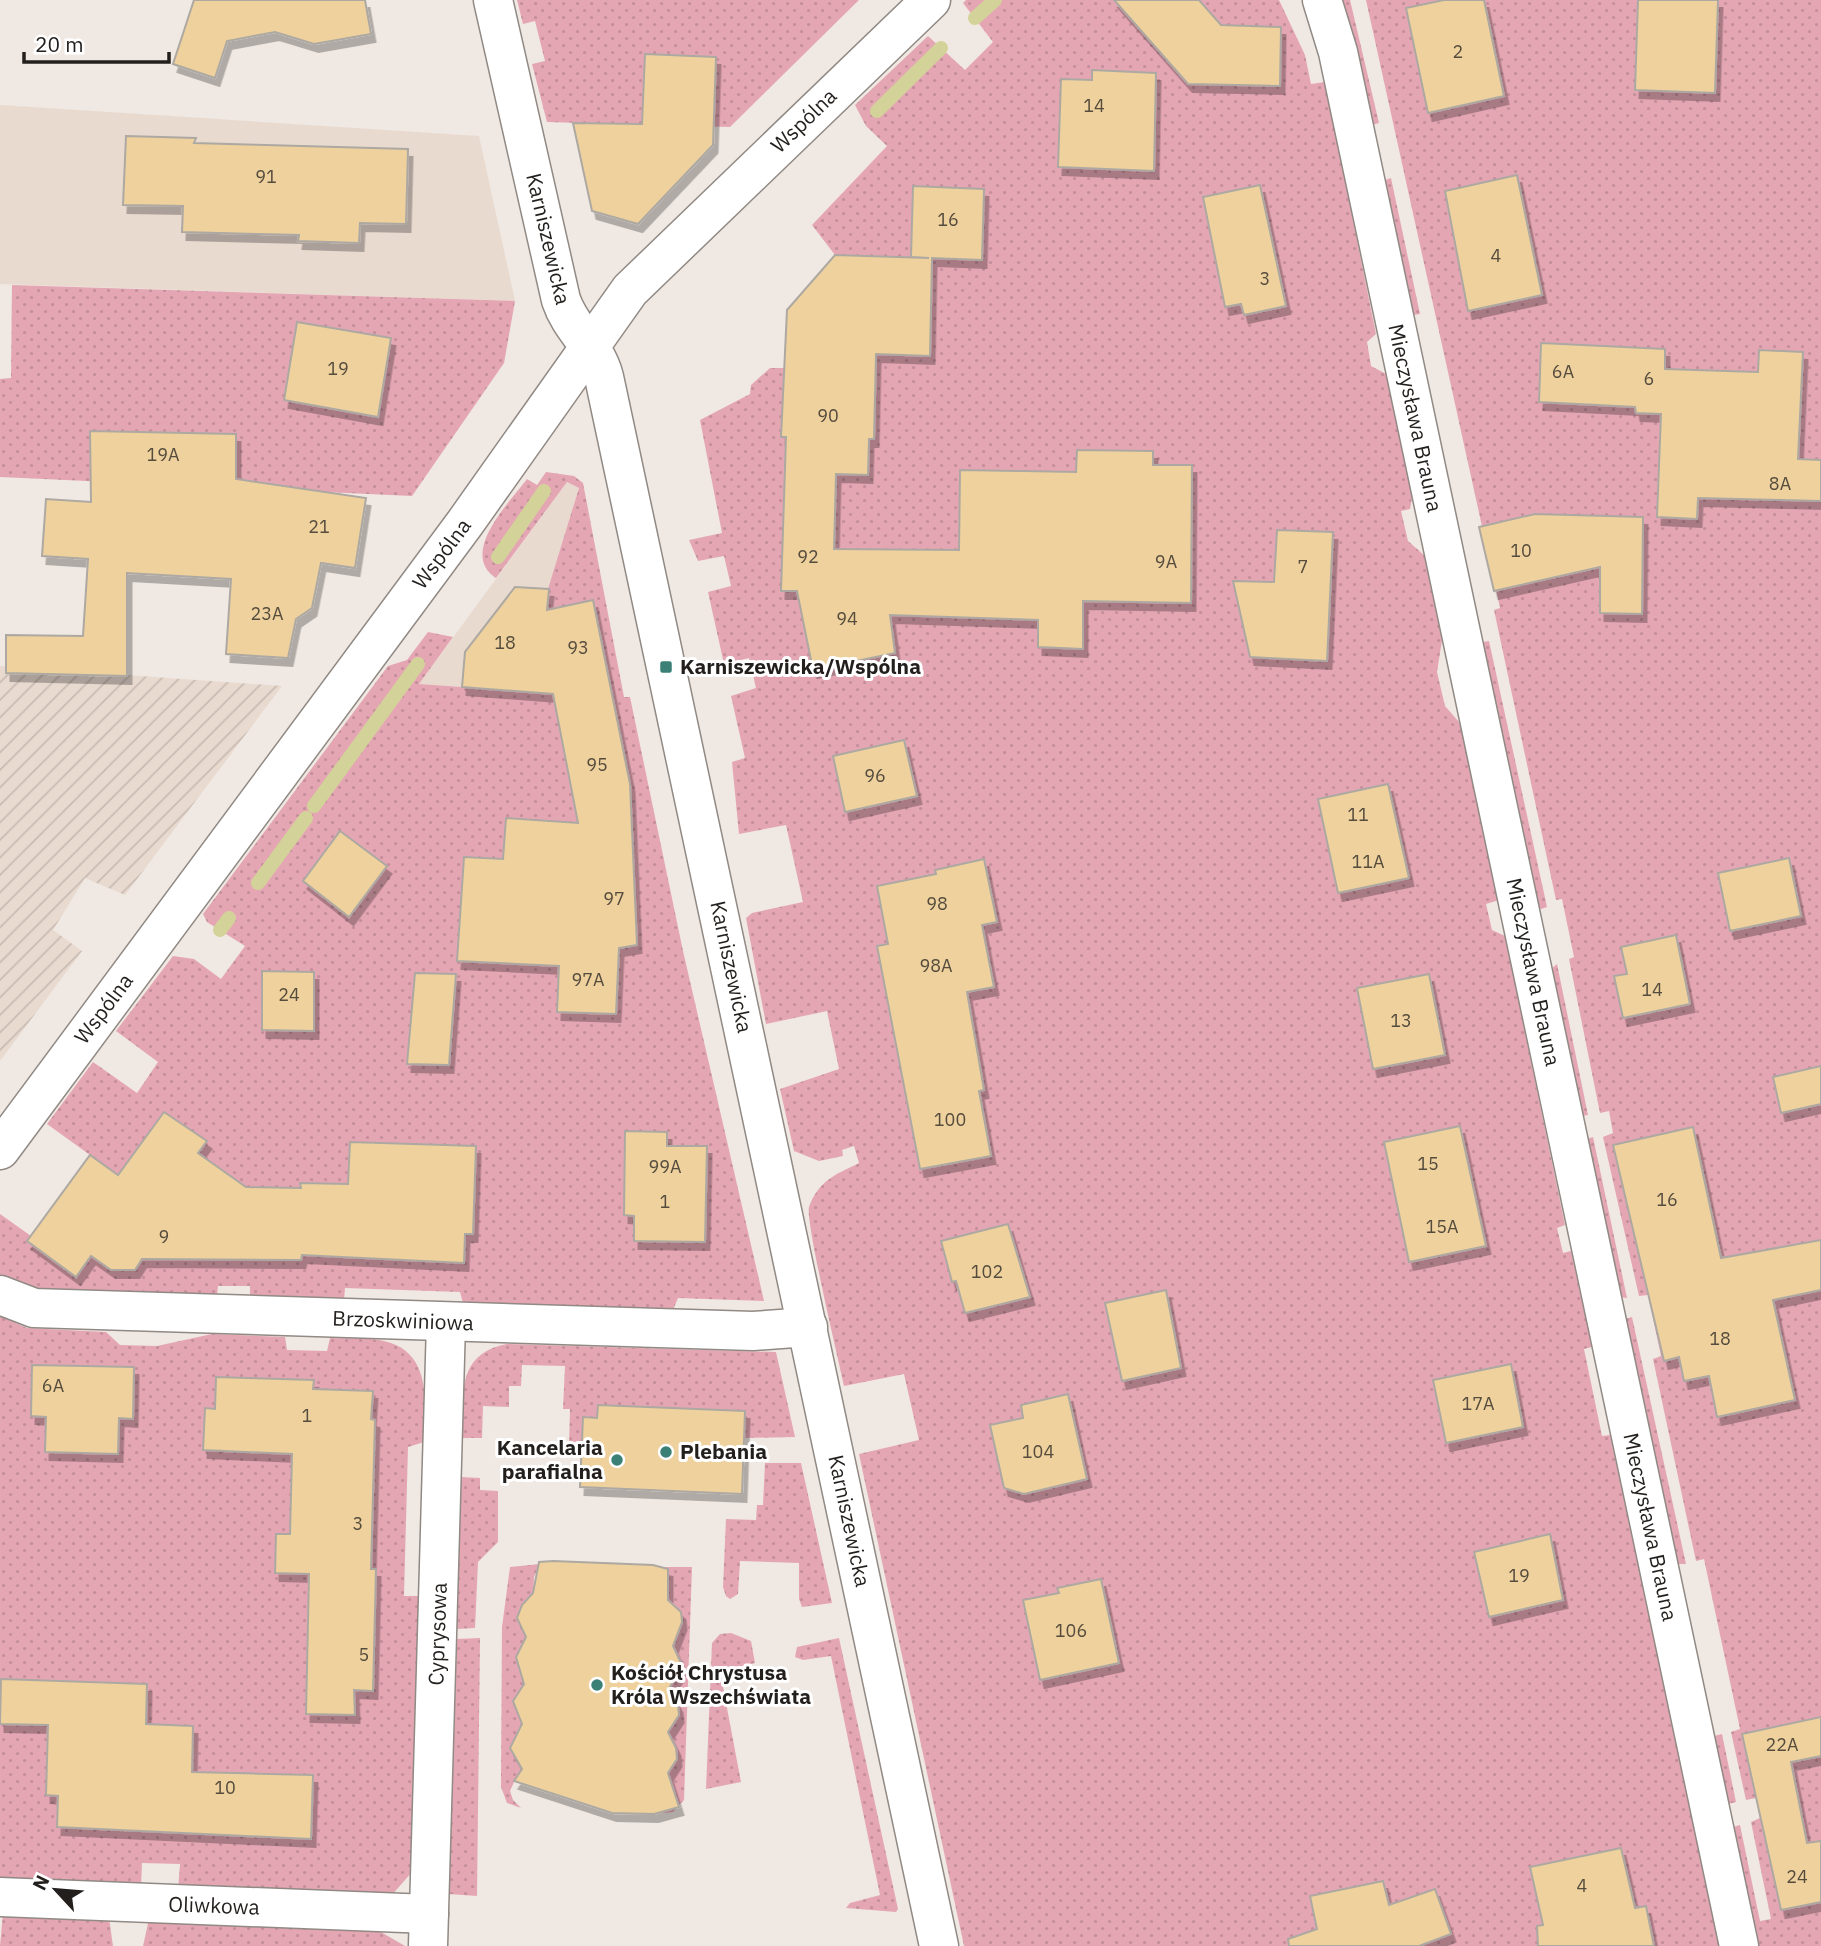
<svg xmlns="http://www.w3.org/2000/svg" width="1821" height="1946" font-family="'IBM Plex Sans',sans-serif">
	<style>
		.built { fill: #e9dad0 }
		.industrial { fill: url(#industrial-furrows) }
		.green { fill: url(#green-dots) }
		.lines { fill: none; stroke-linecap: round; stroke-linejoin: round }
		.stream { stroke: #d3d399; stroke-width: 14 }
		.building { fill: #efd19d; stroke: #ada9a2; stroke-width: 2; filter: url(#shadow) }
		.minor-casing { stroke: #908984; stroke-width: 41 }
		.tertiary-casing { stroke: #908984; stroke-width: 41 }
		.minor { stroke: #fff; stroke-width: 38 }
		.tertiary { stroke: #fff; stroke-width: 38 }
		.poi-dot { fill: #3a8077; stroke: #fff; stroke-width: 2.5 }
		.labels { text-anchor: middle; stroke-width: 6; stroke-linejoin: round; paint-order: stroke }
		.number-label { font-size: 18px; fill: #554c3d }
		.street-label { font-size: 21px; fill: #221f1d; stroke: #fff }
		.poi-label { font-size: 21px; font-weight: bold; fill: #221f1d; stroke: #fff; text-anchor: start }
	</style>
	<defs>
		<pattern id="industrial-furrows" width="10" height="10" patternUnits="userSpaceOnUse" patternTransform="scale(1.75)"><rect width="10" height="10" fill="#e9dad0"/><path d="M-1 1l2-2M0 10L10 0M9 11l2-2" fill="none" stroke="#c8bbb2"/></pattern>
		<pattern id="green-dots" width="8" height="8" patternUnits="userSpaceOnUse" patternTransform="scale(1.75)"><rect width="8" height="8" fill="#e5a6b4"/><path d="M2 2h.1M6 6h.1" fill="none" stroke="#c48e9a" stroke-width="1.8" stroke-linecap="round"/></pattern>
		<filter id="shadow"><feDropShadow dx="4.5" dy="8" stdDeviation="0" flood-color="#0004"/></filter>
	</defs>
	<rect width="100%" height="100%" fill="#f0e8e2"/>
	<g class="built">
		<polygon points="0,105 479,136 515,301 0,284"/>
		<polygon points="567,482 579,488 549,589 515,587 465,652 462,687 419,684"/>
	</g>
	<polygon class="industrial" points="0,666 282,686 125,895 85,878 53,930 82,951 0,1061"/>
	<g class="green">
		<polygon points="517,0 859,0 730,127 547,122 532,64 545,61 535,21 523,24"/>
		<path d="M 966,0 L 1279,0 L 1305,55 L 1311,84 L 1325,82 L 1376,334 L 1367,342 L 1371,366 L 1388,375 L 1412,498 L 1410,509 L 1401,511 L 1408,541 L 1425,556 L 1442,640 L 1437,672 L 1445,706 L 1459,722 L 1468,748 L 1499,900 L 1486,904 L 1492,930 L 1505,936 L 1565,1225 L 1557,1228 L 1563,1253 L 1571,1251 L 1592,1347 L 1584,1349 L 1602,1436 L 1610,1435 L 1720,1946 L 964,1946 L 859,1454 L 919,1440 L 904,1374 L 844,1386 C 839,1362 805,1220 809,1207 C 819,1180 835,1175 859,1163 L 854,1146 L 842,1150 L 843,1156 L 819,1161 L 794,1151 L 780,1089 L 839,1069 L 827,1011 L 766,1024 L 746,918 L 752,913 L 803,902 L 786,825 L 739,834 L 732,762 L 745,758 L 731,696 L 756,688 L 749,658 L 724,664 L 708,592 L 731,586 L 724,556 L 698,561 L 689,540 L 722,533 L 700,420 L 750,394 L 751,385 L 770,368 L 785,368 L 835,255 L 812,225 L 887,146 L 866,126 L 855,105 L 928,36 L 965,70 L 993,42 L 963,3 Z"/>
		<polygon points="1341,0 1350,0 1379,123 1372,125"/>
		<polygon points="1366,0 1821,0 1821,1946 1757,1946 1733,1827 1740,1825 1760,1921 1771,1919 1751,1822 1760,1818 1756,1798 1746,1800 1731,1732 1740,1729 1704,1559 1696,1561 1653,1359 1661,1356 1648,1295 1639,1296 1603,1137 1613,1133 1609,1111 1600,1113 1569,959 1574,957 1562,899 1556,900 1494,610 1500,608"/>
		<polygon points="1391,178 1420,314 1413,315 1385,180"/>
		<polygon points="12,285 515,301 504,363 412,496 0,477 0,379 11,378"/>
		<path d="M 546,472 L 574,476 L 583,483 L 624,697 L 630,697 L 683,951 L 764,1301 L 678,1298 L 673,1310 L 463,1303 L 460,1292 L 345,1288 L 344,1300 L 250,1297 L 250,1286 L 218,1286 L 217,1296 C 150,1295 60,1304 0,1275 L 0,1214 L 31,1236 L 27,1242 L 75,1276 L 78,1273 L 90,1155 L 47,1124 L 93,1062 L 137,1093 L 158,1062 L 116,1031 L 173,956 L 194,959 L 221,979 L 245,946 L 207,922 L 203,914 L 388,666 L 407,660 L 428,632 L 453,637 L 419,684 L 462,687 L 548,589 L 579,488 L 567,482 L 496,578 C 458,553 510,502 527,479 L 537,485 Z"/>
		<polygon points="1489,641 1547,907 1541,909 1537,907 1483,642"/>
		<polygon points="1557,964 1588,1115 1582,1116 1550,970"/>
		<polygon points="1593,1137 1627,1298 1620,1297 1587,1139"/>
		<path d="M 0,1316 L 27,1328 L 106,1332 L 120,1345 L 157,1346 L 212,1334 L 285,1337 L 287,1350 L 327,1351 L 330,1338 C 347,1339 367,1337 384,1341 C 433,1352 425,1404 424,1442 L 408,1447 L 404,1596 L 421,1596 L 412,1872 L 391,1896 L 178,1890 L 180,1864 L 142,1863 L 141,1886 L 0,1881 Z"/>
		<polygon points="1632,1317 1686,1564 1677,1564 1625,1319"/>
		<path d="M 507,1344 L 776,1352 L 795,1437 L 745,1438 L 745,1411 L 598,1405 L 597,1418 L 583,1417 L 582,1447 L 569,1446 L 570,1409 L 563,1409 L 565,1366 L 522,1365 L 521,1386 L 509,1386 L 509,1407 L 483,1406 L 482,1438 L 462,1438 C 463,1397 455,1354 507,1344 Z"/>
		<polygon points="765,1463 801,1463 832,1603 802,1607 799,1599 799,1563 740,1561 738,1594 730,1599 726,1596 723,1587 726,1519 756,1520 757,1505 763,1505"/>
		<polygon points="460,1477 480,1478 480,1490 498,1491 498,1542 478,1562 475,1628 457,1629"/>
		<polygon points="540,1564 534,1577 533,1601 526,1601 518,1620 532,1631 517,1660 520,1670 529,1674 514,1702 518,1713 528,1718 513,1753 526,1778 515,1780 510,1791 513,1800 521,1808 507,1803 501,1787 502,1627 510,1567"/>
		<polygon points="661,1567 692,1567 684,1800 673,1812 653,1814 667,1810 675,1799 673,1786 661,1783 676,1760 673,1743 663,1739 678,1716 678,1705 671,1696 665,1696 681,1667 678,1656 666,1651 679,1633 682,1622 668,1606 669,1578"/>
		<polygon points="731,1633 751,1641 755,1663 720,1671 741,1782 706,1789 712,1643 720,1634"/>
		<polygon points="480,1638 477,1896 449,1894 457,1639"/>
		<polygon points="839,1638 898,1909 896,1912 846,1908 850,1903 880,1895 831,1656 803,1660 795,1657 797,1647"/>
		<polygon points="1722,1734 1736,1802 1728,1804 1714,1736"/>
		<polygon points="3,1913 109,1918 113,1946 0,1946"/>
		<polygon points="149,1919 364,1928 381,1932 405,1946 143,1946"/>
	</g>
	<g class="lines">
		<g class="stream">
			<polyline points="975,18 995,0"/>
			<polyline points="877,111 941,48"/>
			<polyline points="498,557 544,491"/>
			<polyline points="314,806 418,664"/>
			<polyline points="258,883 306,818"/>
			<polyline points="220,930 229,918"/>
		</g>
	</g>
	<g class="building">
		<polygon points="194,0 365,0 371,34 314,44 275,32 227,41 215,78 173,64"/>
		<polygon points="1114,0 1199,0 1221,25 1281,27 1280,86 1188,84"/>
		<polygon points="1444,0 1484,0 1504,96 1428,113 1406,8"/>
		<polygon points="1638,0 1718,0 1715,93 1635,90"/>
		<polygon points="645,54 716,57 713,145 638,224 592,211 573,123 642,124"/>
		<polygon points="1092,70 1156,73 1154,171 1058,167 1061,79 1092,80"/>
		<polygon points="126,136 196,138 194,143 408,149 406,224 360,223 359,243 298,241 299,235 182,232 183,206 123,205"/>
		<polygon points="1517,175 1542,295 1468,311 1445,191"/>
		<polygon points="1260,185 1286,306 1244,315 1241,304 1225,307 1203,197"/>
		<polygon points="913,186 984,189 982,260 932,258 930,356 876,354 874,439 869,439 868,475 836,474 834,549 959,550 960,470 1076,472 1077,450 1153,451 1153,465 1192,465 1191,603 1083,601 1083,649 1038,647 1038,620 890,615 895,653 813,670 797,591 781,591 786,437 781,437 787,310 835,255 929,258 911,257"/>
		<polygon points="297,322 391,338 378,417 284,400"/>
		<polygon points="1541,343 1665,349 1665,369 1758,372 1759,350 1803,352 1798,459 1821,460 1821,501 1698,498 1697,519 1657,517 1661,414 1636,413 1635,407 1539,402"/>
		<polygon points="90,431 236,434 236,479 366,498 355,568 321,563 312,608 296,619 288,658 226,654 231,579 127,573 127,676 6,673 6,635 83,636 88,559 42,556 46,499 91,502"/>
		<polygon points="1535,514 1643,517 1642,614 1600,613 1600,567 1494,591 1479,527"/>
		<polygon points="1277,530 1333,532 1327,661 1250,657 1233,581 1274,582"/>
		<polygon points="515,587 549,589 547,610 593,600 630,784 637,945 619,948 616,1014 557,1012 559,966 457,961 464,857 503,859 506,818 578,823 553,694 462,687 465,652"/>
		<polygon points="904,740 917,796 845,812 833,756"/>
		<polygon points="1388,784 1409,878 1338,893 1318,799"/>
		<polygon points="340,831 387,866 349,917 303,881"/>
		<polygon points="1789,858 1801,916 1730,931 1718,873"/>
		<polygon points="984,859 997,922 982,925 994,987 967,992 984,1090 979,1091 991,1156 920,1169 877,946 888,944 877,886 936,874 935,870"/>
		<polygon points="1676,935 1690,1004 1623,1018 1614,976 1627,974 1621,947"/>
		<polygon points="262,971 314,972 314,1031 262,1030"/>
		<polygon points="415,973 456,974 449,1065 407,1064"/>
		<polygon points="1429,974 1445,1055 1373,1069 1357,988"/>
		<polygon points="1821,1066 1821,1104 1781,1113 1773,1077"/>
		<polygon points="164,1112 207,1141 198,1153 246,1187 301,1188 300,1183 348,1184 350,1142 476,1146 473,1234 465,1234 464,1263 302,1255 301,1260 142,1259 135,1270 111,1270 91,1256 76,1277 27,1241 90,1155 118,1175"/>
		<polygon points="1460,1126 1486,1246 1409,1262 1384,1142"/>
		<polygon points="1693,1127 1721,1258 1821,1240 1821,1290 1773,1300 1795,1400 1717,1417 1709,1376 1684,1381 1679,1357 1664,1361 1613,1145"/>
		<polygon points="625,1131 667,1132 667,1146 707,1146 705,1242 634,1241 634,1216 624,1215"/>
		<polygon points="1008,1224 1030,1297 965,1313 956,1281 952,1282 941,1241"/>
		<polygon points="1166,1290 1181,1368 1122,1381 1105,1303"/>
		<polygon points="1511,1364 1523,1427 1446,1443 1433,1380"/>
		<polygon points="32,1365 134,1367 133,1419 119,1418 118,1454 45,1452 46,1417 31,1416"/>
		<polygon points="216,1377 314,1380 313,1389 373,1391 371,1419 375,1420 371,1569 376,1569 373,1691 354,1690 355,1715 306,1714 309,1574 275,1573 276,1534 290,1534 292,1454 203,1450 205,1408 215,1409"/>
		<polygon points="1068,1394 1087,1479 1024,1494 1004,1488 990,1425 1023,1418 1021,1405"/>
		<polygon points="598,1405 745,1411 742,1494 580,1487 583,1417 597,1418"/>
		<polygon points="1550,1534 1563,1600 1489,1617 1474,1552"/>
		<polygon points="553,1561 653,1565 668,1569 668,1600 681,1612 682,1622 673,1646 681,1663 679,1673 669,1688 678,1705 679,1715 668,1732 676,1748 677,1759 668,1773 679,1807 654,1814 612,1813 514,1781 522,1769 510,1748 522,1724 513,1701 524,1684 516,1657 526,1637 517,1618 522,1605 533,1593 539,1562"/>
		<polygon points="1101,1579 1119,1663 1040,1680 1023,1600 1059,1593 1057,1588"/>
		<polygon points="1,1679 147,1684 146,1724 193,1726 192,1772 313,1775 311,1839 57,1827 58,1796 46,1795 48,1725 0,1724"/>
		<polygon points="1821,1717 1821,1756 1791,1762 1807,1843 1821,1841 1821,1902 1781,1910 1742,1734"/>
		<polygon points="1621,1848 1635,1908 1646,1906 1654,1946 1538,1946 1537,1926 1543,1925 1530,1867"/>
		<polygon points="1383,1881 1389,1905 1435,1889 1451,1934 1419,1946 1289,1946 1288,1939 1317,1929 1310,1896"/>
	</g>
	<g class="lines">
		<defs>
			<g id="minor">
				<polyline points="1322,0 1338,52 1739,1946"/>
				<polyline points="0,1295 34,1308 753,1331 808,1327"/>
				<polyline points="0,1897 429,1914"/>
				<polyline points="428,1946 446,1323"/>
			</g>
			<g id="tertiary">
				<path d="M 493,0 L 561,300 C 571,330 596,346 604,377 L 939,1946"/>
				<polyline points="0,1150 465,523 630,290 931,0"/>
			</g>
		</defs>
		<use href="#minor" class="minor-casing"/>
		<use href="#tertiary" class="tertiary-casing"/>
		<use href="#minor" class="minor"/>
		<use href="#tertiary" class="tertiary"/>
	</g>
	<g class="poi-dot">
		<rect x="659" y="660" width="14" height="14" rx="3.5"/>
		<circle cx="666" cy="1452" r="7"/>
		<circle cx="617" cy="1460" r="7"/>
		<circle cx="597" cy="1685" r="7"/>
	</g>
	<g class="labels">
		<g class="number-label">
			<text x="1458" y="58">2</text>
			<text x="1094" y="112">14</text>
			<text x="266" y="183">91</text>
			<text x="948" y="226">16</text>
			<text x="1496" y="262">4</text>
			<text x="1265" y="285">3</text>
			<text x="338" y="375">19</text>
			<text x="1563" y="378">6A</text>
			<text x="1649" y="385">6</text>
			<text x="828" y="422">90</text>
			<text x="163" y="461">19A</text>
			<text x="1780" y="490">8A</text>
			<text x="319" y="533">21</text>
			<text x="1521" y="557">10</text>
			<text x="808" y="563">92</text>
			<text x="1166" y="568">9A</text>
			<text x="1303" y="573">7</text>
			<text x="267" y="620">23A</text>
			<text x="847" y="625">94</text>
			<text x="505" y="649">18</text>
			<text x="578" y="654">93</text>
			<text x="597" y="771">95</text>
			<text x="875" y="782">96</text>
			<text x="1358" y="821">11</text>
			<text x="1368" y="868">11A</text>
			<text x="614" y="905">97</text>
			<text x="937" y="910">98</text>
			<text x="936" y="972">98A</text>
			<text x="588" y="986">97A</text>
			<text x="1652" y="996">14</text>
			<text x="289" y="1001">24</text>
			<text x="1401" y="1027">13</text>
			<text x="950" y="1126">100</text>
			<text x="1428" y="1170">15</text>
			<text x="665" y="1173">99A</text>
			<text x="1667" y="1206">16</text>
			<text x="665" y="1208">1</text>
			<text x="1442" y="1233">15A</text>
			<text x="164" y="1243">9</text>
			<text x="987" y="1278">102</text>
			<text x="1720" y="1345">18</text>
			<text x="53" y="1392">6A</text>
			<text x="1478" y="1410">17A</text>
			<text x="307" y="1422">1</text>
			<text x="1038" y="1458">104</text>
			<text x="358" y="1530">3</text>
			<text x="1519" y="1582">19</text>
			<text x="1071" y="1637">106</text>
			<text x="364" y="1661">5</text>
			<text x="1782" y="1751">22A</text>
			<text x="225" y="1794">10</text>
			<text x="1797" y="1883">24</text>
			<text x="1582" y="1892">4</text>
		</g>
		<g class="street-label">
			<text transform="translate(804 121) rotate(-44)" y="7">Wspólna</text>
			<text transform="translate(548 239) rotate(77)" y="7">Karniszewicka</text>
			<text transform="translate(1415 418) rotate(78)" y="7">Mieczysława Brauna</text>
			<text transform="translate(442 554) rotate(-53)" y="7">Wspólna</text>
			<text transform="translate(731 967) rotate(78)" y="7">Karniszewicka</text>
			<text transform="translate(1533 972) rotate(78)" y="7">Mieczysława Brauna</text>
			<text transform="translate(104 1009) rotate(-53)" y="7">Wspólna</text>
			<text transform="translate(403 1321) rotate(2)" y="7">Brzoskwiniowa</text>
			<text transform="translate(849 1521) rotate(78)" y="7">Karniszewicka</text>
			<text transform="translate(1650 1527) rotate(78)" y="7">Mieczysława Brauna</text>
			<text transform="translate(438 1634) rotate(-88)" y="7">Cyprysowa</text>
			<text transform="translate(214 1906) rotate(2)" y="7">Oliwkowa</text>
		</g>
		<g class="poi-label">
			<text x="680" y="674">Karniszewicka/Wspólna</text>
			<text x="603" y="1455" text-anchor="end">Kancelaria<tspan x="603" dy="24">parafialna</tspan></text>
			<text x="680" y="1459">Plebania</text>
			<text x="611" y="1680">Kościół Chrystusa<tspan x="611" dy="24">Króla Wszechświata</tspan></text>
		</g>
	</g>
	<g transform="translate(56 1890) rotate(296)" stroke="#ffffff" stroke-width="5" paint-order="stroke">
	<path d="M0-5L12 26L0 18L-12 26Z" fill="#221f1d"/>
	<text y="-10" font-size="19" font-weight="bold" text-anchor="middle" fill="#221f1d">N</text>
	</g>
	<path d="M24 52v10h145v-10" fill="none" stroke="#221f1d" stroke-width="3.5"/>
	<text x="35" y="52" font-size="21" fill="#221f1d" stroke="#ffffff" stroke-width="5" paint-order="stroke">20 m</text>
</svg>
